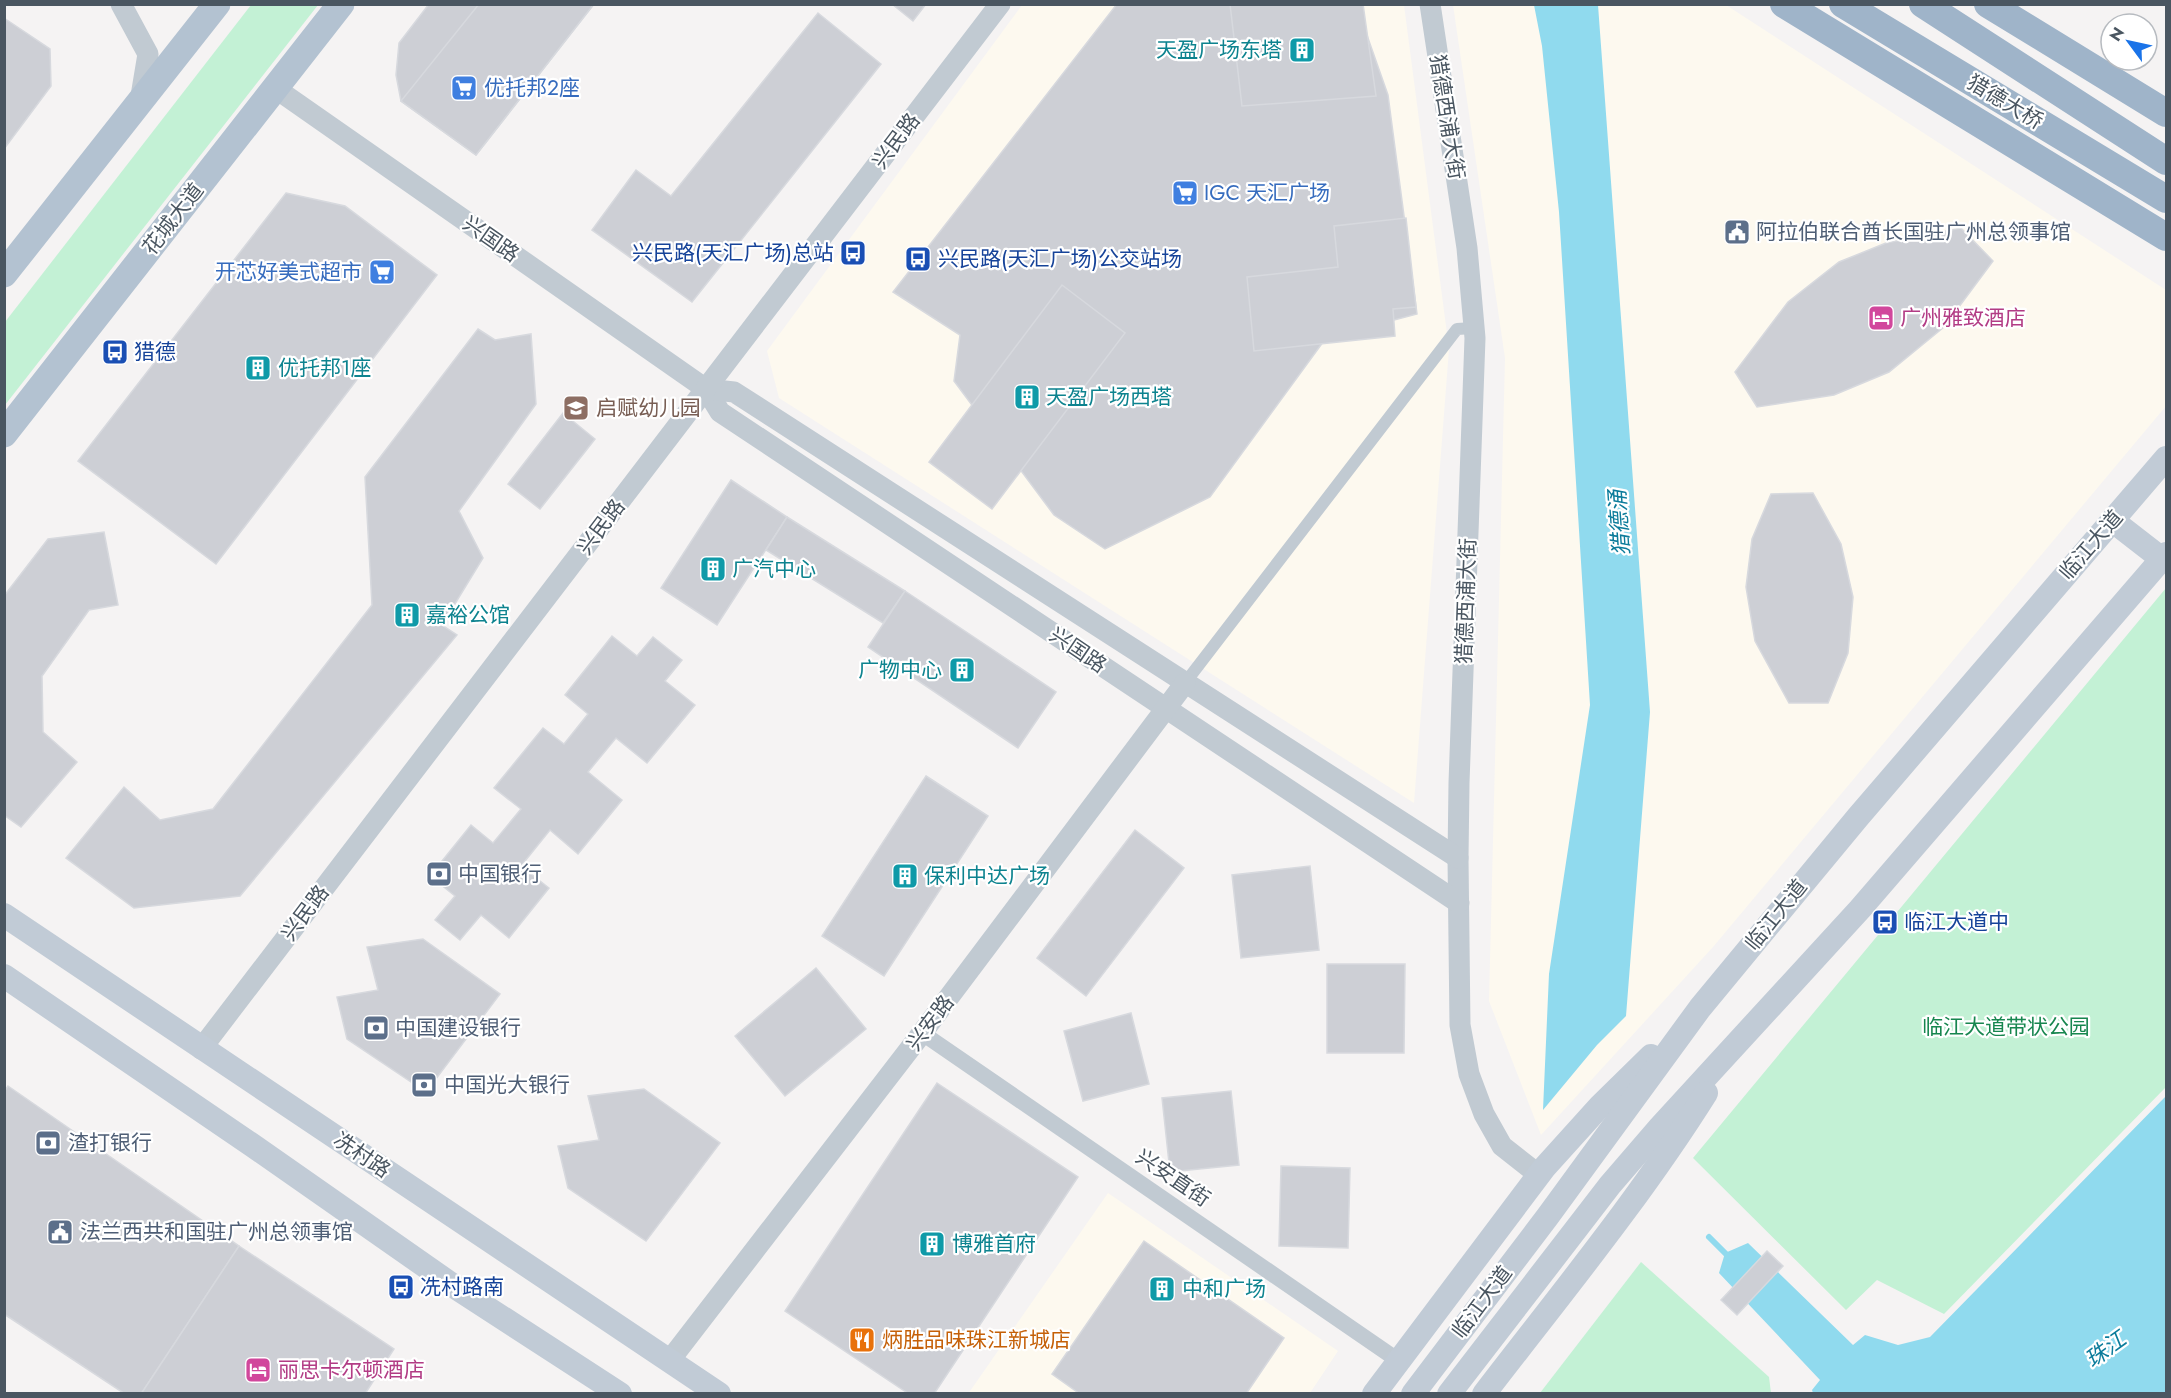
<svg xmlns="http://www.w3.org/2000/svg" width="2171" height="1398" font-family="Jost,'Noto Sans SC',sans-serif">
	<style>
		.commercial { fill: #fdf9ef }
		.green { fill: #c3f1d5 }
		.water { fill: #90daee }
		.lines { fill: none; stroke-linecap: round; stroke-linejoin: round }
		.stream { stroke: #90daee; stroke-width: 6 }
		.building { fill: #cdcfd5; stroke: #d7d9de; stroke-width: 1.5 }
		.pedestrian { stroke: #c1cad2; stroke-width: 12 }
		.minor { stroke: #c1cad2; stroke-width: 16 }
		.tertiary { stroke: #c1cad2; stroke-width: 21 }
		.secondary { stroke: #c1cbd6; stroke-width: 24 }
		.primary { stroke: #b3c2d1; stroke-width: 27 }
		.trunk { stroke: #9fb4c9; stroke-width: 28 }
		.labels { text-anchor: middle; stroke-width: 4.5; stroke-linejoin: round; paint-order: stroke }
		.culture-label { font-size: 21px; fill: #0d838f; stroke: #fff; text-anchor: start }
		.shop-label { font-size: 21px; fill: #366cbe; stroke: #fff; text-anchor: start }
		.street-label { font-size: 21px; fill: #4a5661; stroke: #fff }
		.service-label { font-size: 21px; fill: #4e5e75; stroke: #fff; text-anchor: start }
		.transit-label { font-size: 21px; fill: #164399; stroke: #fff; text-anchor: start }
		.hotel-label { font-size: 21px; fill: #b23c85; stroke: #fff; text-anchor: start }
		.education-label { font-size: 21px; fill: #785e54; stroke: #fff; text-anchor: start }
		.park-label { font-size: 21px; fill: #17864f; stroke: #fff }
		.food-label { font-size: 21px; fill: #c56008; stroke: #fff; text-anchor: start }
		.water-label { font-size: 22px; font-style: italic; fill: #0c7c9b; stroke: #fff }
	</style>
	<rect width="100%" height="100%" fill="#f5f3f3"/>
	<g class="commercial">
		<polygon points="1022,5 1404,5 1449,349 1414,803 779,398 767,351"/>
		<polygon points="1453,5 1726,5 2166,290 2166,406 1713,947 1541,1135 1489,1001 1505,358"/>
		<polygon points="1108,1193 1338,1351 1310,1393 968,1394"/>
	</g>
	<g class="green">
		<polygon points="251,5 318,5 5,405 5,322"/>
		<polygon points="2166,588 2166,1087 1944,1314 1877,1280 1846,1310 1693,1158"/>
		<polygon points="1641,1262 1769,1377 1771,1393 1540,1393"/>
	</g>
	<g class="water">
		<polygon points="1534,5 1598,5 1650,712 1626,1016 1597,1045 1543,1110 1549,974 1590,705 1559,212 1542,46"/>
		<polygon points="2166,1096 2166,1393 1813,1393 1812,1390 1820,1380 1719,1273 1725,1253 1748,1243 1853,1345 1865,1335 1898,1345 1930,1337"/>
	</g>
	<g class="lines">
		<polyline class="stream" points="1709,1237 1730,1258"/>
	</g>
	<g class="building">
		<polygon points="429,4 594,4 476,155 401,101 396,75 399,43"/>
		<polygon points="479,4 594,4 476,155 401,101"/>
		<polygon points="892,4 926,4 913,21"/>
		<polygon points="1117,4 1356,4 1388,95 1417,314 1326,338 1210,497 1105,549 1054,515 954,381 960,335 893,292"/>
		<polygon points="1230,4 1363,4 1376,96 1242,106"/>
		<polygon points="818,13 881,64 692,302 592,230 636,170 671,196"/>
		<polygon points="4,18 50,49 51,86 4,149"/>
		<polygon points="286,193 345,206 437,275 216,564 78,461"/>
		<polygon points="1406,218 1416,307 1393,309 1395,336 1254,351 1247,277 1338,267 1334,226"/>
		<polygon points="1961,228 1993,261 1944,327 1889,372 1834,395 1757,407 1735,372 1788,302 1839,262 1886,243"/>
		<polygon points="1062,285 1125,333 992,509 929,462"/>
		<polygon points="478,329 495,340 531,334 536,404 459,511 483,558 442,625 457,635 240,896 134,908 66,858 124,787 160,820 213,809 372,605 365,477"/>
		<polygon points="563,413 595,439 540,509 508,484"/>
		<polygon points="731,480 787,517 717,625 661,588"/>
		<polygon points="1813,493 1841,544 1853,597 1848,653 1828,703 1789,703 1755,641 1746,587 1752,539 1771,494"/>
		<polygon points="787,517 905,591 883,623 766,550"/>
		<polygon points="104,532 118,605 89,610 42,676 43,732 77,762 21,827 4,815 4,596 48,539"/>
		<polygon points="905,591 1056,692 1018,748 868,647"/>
		<polygon points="612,636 637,656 653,637 682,660 665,681 695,705 647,763 616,738 588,772 622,800 578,854 550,830 521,866 549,888 509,938 481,915 460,940 435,920 455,896 430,876 471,825 493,843 521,809 494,788 543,728 564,744 588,714 565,695"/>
		<polygon points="926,776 988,816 884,976 822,936"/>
		<polygon points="1135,830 1184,868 1086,996 1037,958"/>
		<polygon points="1310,866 1319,950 1241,958 1232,875"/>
		<polygon points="423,939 500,994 426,1092 347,1039 337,997 378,990 367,947"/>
		<polygon points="1327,964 1405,964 1404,1053 1327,1053"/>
		<polygon points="816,968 866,1029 785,1096 735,1036"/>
		<polygon points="1131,1013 1149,1084 1083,1101 1064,1031"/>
		<polygon points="937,1083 1078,1177 934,1394 909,1394 785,1311"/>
		<polygon points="8,1086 239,1246 141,1394 125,1394 4,1314 4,1092"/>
		<polygon points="644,1089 720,1143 646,1241 568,1188 558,1146 599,1140 588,1096"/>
		<polygon points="1231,1091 1239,1165 1170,1172 1162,1098"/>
		<polygon points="1281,1166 1350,1168 1348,1248 1279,1246"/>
		<polygon points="1144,1241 1284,1338 1246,1394 1080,1394 1052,1374"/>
		<polygon points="239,1246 394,1349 365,1394 141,1394"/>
		<polygon points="1767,1251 1783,1266 1737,1315 1721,1300"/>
	</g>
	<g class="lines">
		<polyline class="pedestrian" points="1185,683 1457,329 1474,328"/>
		<polyline class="minor" points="922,1033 1399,1361"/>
		<g class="tertiary">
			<polyline points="121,4 148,54 140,102"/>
			<polyline points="1430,4 1467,248 1475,338 1459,783 1458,858 1460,1025 1469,1074 1484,1114 1502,1146 1539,1175"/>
			<polyline points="275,88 706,389 720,412 1459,903"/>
			<polyline points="706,389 734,392 1458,858"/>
			<polyline points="201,1049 1000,4"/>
			<polyline points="670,1360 922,1033 1185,683"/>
		</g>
		<g class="secondary">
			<polyline points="2113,521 2162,559"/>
			<polyline points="4,915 719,1394"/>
			<polyline points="4,976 252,1145 458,1289 620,1394"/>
			<polyline points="1374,1394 1544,1168 1600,1106 1651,1056"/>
			<polyline points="1413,1394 1548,1216 1700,1008 1858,817 2166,458"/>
			<polyline points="1449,1394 1610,1185 1660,1127 1860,909 2166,554"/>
			<path d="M 1484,1394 C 1560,1295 1640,1198 1706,1093"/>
		</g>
		<g class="primary">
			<polyline points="4,274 217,4"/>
			<polyline points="4,434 341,4"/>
		</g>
		<g class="trunk">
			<polyline points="1784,4 2166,237"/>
			<polyline points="1843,4 2166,199"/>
			<polyline points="1923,4 2166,161"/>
			<polyline points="1988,4 2166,113"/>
		</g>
	</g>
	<defs>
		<symbol id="building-square" viewBox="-11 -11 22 22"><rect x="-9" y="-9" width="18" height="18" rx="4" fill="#0f9aa8" stroke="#fff"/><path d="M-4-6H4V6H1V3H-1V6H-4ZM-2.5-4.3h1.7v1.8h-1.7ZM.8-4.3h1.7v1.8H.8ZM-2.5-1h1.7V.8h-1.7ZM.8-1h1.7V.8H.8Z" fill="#fff"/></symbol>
		<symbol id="supermarket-square" viewBox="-11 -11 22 22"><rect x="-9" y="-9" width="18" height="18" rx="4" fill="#3f7fe0" stroke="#fff"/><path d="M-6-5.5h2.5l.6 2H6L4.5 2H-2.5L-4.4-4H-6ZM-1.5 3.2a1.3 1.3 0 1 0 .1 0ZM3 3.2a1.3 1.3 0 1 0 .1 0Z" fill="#fff"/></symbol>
		<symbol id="civic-square" viewBox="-11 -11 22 22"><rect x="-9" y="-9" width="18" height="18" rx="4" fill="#5c6f8a" stroke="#fff"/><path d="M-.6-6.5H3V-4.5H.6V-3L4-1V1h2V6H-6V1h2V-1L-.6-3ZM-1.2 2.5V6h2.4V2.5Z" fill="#fff"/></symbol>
		<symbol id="bus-square" viewBox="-11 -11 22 22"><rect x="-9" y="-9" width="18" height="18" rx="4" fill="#1a4fb4" stroke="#fff"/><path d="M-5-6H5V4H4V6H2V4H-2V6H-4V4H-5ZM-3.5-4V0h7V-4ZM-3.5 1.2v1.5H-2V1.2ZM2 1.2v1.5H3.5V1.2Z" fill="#fff"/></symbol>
		<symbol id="hotel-square" viewBox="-11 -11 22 22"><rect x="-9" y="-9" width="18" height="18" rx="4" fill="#d1479c" stroke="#fff"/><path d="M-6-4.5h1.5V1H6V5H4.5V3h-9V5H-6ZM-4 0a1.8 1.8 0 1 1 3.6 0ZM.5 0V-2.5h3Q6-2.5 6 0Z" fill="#fff"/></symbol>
		<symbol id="school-square" viewBox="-11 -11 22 22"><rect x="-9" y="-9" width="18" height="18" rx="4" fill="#8d6e63" stroke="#fff"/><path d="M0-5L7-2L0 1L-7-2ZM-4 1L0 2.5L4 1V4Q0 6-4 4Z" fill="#fff"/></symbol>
		<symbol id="bank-square" viewBox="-11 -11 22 22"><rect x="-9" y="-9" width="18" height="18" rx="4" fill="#5c6f8a" stroke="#fff"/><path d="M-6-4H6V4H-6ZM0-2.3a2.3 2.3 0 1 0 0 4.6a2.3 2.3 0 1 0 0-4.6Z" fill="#fff"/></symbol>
		<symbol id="restaurant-square" viewBox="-11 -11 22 22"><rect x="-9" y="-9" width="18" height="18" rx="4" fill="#e8710a" stroke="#fff"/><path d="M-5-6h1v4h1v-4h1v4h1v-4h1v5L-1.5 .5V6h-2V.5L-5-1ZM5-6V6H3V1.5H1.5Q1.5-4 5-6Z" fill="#fff"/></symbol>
	</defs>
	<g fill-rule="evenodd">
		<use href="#building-square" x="1287" y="35" width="30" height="30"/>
		<use href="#supermarket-square" x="449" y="73" width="30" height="30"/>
		<use href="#supermarket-square" x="1170" y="178" width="30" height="30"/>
		<use href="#civic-square" x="1722" y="217" width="30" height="30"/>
		<use href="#bus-square" x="838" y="238" width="30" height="30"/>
		<use href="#bus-square" x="903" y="244" width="30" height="30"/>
		<use href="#supermarket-square" x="367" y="257" width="30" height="30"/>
		<use href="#hotel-square" x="1866" y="303" width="30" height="30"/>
		<use href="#bus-square" x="100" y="337" width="30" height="30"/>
		<use href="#building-square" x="243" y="353" width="30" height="30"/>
		<use href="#building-square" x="1012" y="382" width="30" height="30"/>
		<use href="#school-square" x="561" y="393" width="30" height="30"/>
		<use href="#building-square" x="698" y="554" width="30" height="30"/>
		<use href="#building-square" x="392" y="600" width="30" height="30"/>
		<use href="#building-square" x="947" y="655" width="30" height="30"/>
		<use href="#bank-square" x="424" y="859" width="30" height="30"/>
		<use href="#building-square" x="890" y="861" width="30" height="30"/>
		<use href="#bus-square" x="1870" y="907" width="30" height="30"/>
		<use href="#bank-square" x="361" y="1013" width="30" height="30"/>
		<use href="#bank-square" x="409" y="1070" width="30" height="30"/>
		<use href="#bank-square" x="33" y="1128" width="30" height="30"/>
		<use href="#civic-square" x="45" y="1217" width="30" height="30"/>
		<use href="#building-square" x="917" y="1229" width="30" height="30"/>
		<use href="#bus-square" x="386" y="1272" width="30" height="30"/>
		<use href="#building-square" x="1147" y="1274" width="30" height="30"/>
		<use href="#restaurant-square" x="847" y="1325" width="30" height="30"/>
		<use href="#hotel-square" x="243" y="1355" width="30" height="30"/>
	</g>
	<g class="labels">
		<g class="culture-label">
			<text x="1282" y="57" text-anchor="end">天盈广场东塔</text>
			<text x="278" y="375">优托邦1座</text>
			<text x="1046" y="404">天盈广场西塔</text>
			<text x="732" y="576">广汽中心</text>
			<text x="426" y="622">嘉裕公馆</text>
			<text x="942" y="677" text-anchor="end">广物中心</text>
			<text x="924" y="883">保利中达广场</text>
			<text x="952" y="1251">博雅首府</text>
			<text x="1182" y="1296">中和广场</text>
		</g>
		<g class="shop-label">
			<text x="484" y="95">优托邦2座</text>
			<text x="1204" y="200">IGC 天汇广场</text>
			<text x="362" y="279" text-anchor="end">开芯好美式超市</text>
		</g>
		<g class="street-label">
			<text transform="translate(2005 102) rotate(31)" y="7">猎德大桥</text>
			<text transform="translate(1447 117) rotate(81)" y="7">猎德西浦大街</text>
			<text transform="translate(896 141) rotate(-53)" y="7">兴民路</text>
			<text transform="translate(173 219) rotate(-52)" y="7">花城大道</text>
			<text transform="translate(491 239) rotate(35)" y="7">兴国路</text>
			<text transform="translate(601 527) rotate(-53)" y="7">兴民路</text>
			<text transform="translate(2091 545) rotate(-49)" y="7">临江大道</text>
			<text transform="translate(1466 601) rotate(-88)" y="7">猎德西浦大街</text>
			<text transform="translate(1078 650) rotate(34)" y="7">兴国路</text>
			<text transform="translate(305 913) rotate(-53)" y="7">兴民路</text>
			<text transform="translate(1776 915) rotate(-51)" y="7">临江大道</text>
			<text transform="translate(930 1023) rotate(-53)" y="7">兴安路</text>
			<text transform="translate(362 1155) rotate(34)" y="7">冼村路</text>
			<text transform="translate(1173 1178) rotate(34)" y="7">兴安直街</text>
			<text transform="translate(1482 1302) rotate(-53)" y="7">临江大道</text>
		</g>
		<g class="service-label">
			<text x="1756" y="239">阿拉伯联合酋长国驻广州总领事馆</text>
			<text x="458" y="881">中国银行</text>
			<text x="395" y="1035">中国建设银行</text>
			<text x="444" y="1092">中国光大银行</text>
			<text x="68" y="1150">渣打银行</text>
			<text x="80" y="1239">法兰西共和国驻广州总领事馆</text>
		</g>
		<g class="transit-label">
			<text x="834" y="260" text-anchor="end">兴民路(天汇广场)总站</text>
			<text x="938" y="266">兴民路(天汇广场)公交站场</text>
			<text x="134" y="359">猎德</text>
			<text x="1904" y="929">临江大道中</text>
			<text x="420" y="1294">冼村路南</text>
		</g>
		<g class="hotel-label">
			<text x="1900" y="325">广州雅致酒店</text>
			<text x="278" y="1377">丽思卡尔顿酒店</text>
		</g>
		<g class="education-label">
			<text x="596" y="415">启赋幼儿园</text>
		</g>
		<g class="park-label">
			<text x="2006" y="1034">临江大道带状公园</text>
		</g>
		<g class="food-label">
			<text x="882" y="1347">炳胜品味珠江新城店</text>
		</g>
		<g class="water-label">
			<text transform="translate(1619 523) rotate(-94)" y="8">猎德涌</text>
			<text transform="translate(2105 1349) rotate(-36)" y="8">珠江</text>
		</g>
	</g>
	<rect width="2171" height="1398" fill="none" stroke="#4a5661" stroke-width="12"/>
	<g transform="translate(2129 42) rotate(303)"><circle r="28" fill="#ffffff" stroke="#b7bbc0" stroke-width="1.5"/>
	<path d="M0-4.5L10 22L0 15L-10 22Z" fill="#1a73e8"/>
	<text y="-9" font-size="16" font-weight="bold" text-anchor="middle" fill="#4a5661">N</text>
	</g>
</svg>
